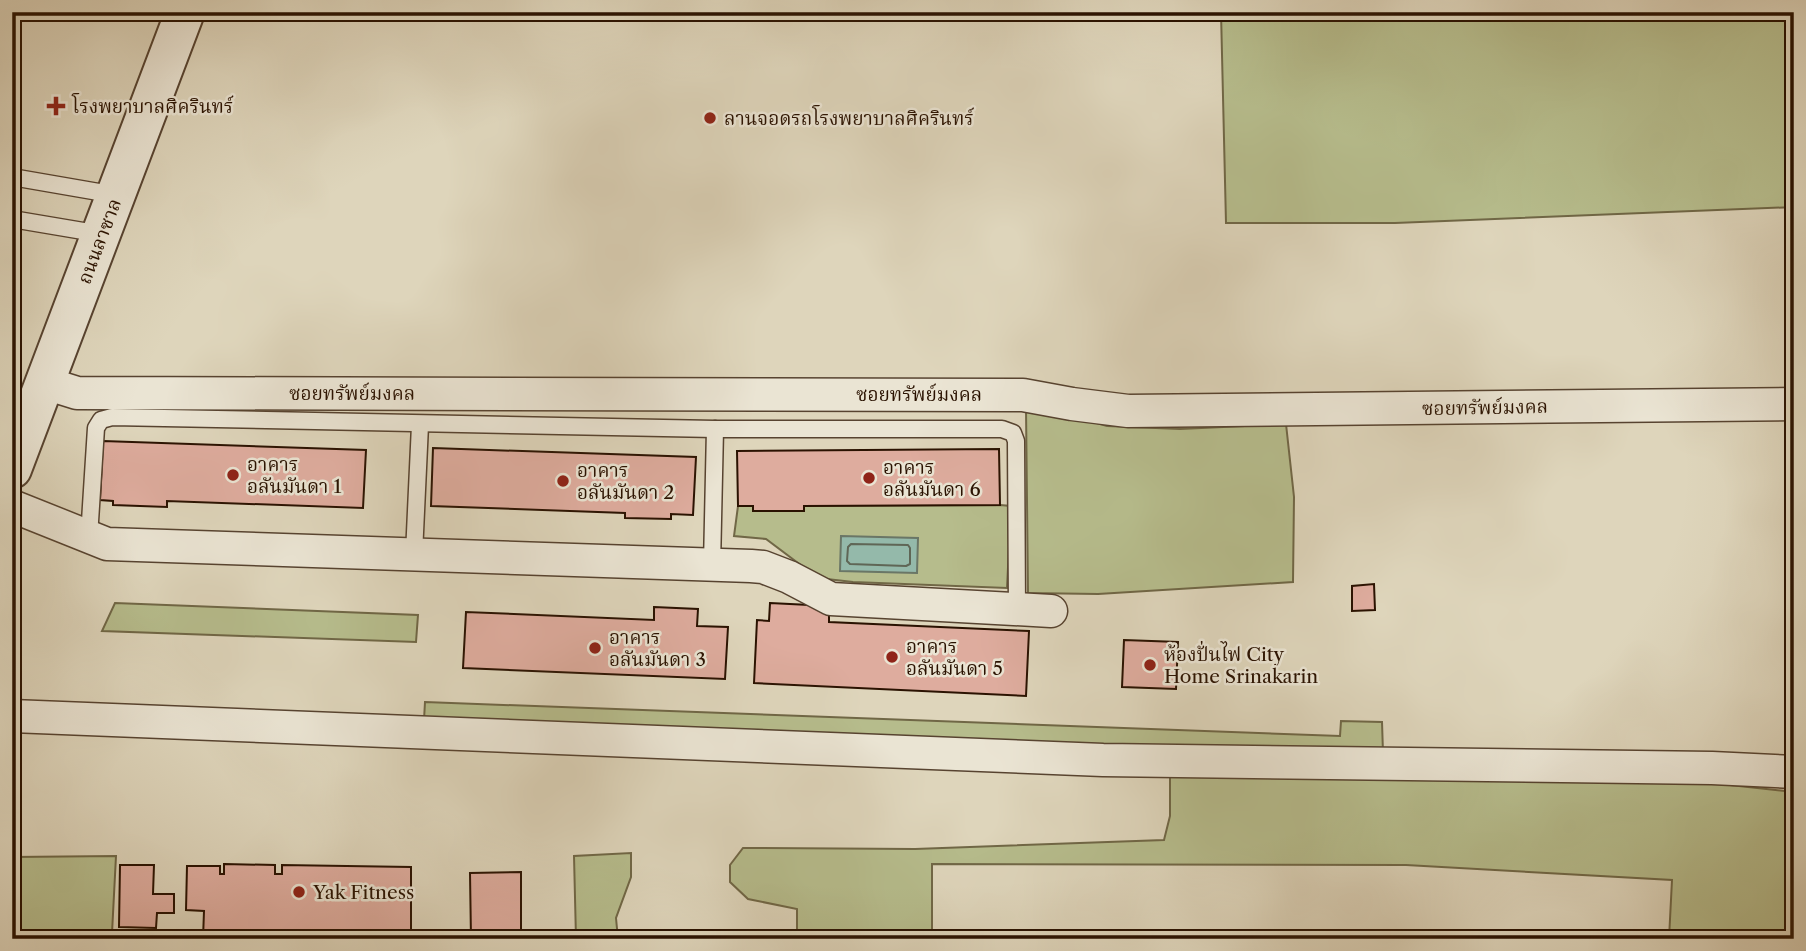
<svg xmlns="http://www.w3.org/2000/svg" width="1806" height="951" font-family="'Libre Caslon Text','Noto Serif Thai',serif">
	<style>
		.green { fill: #b6bc8c; stroke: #706746; stroke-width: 2 }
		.water { fill: #94b9aa; stroke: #6a7666; stroke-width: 2 }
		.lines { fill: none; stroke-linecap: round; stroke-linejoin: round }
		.shore { stroke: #5f6656; stroke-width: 2 }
		.building { fill: #deac9e; stroke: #2a1201; stroke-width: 2 }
		.service-casing { stroke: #574330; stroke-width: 19 }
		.minor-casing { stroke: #574330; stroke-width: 35 }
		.tertiary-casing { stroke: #574330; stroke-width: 42 }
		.service { stroke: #eae4d3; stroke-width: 16 }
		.minor { stroke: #eae4d3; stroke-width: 32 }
		.tertiary { stroke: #eae4d3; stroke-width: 38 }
		.poi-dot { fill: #8f2418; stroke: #eae4d3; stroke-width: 2.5 }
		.labels { text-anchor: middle; stroke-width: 5; stroke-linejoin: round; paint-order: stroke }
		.poi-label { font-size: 19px; fill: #2a1201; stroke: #eae4d3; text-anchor: start }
		.street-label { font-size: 19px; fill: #2a1201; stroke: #eae4d3 }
	</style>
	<rect width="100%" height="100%" fill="#ded5bb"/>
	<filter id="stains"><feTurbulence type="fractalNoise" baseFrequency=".00286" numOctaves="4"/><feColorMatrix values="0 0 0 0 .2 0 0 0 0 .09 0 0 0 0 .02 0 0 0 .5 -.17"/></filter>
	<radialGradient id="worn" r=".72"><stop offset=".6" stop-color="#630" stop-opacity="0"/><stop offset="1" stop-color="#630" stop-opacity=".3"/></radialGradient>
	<g class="green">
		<polygon points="1221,12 1794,12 1794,207 1395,223 1226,223"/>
		<polygon points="1026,409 1069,415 1107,426 1180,429 1286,424 1294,497 1293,582 1098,594 1028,593"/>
		<polygon points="1000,505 1011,506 1007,588 853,582 818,578 766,539 734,536 738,506"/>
		<polygon points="115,603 418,615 416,642 102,631"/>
		<polygon points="425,702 1340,736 1341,721 1382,722 1383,753 1028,744 424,720"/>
		<polygon points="1170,776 1684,780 1794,792 1794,939 1669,939 1672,880 1406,865 932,864 932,939 797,939 797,909 748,899 730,882 730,865 743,848 915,849 1164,840 1170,816"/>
		<polygon points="631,853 631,877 616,918 618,939 576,939 574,856"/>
		<polygon points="116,856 112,933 12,933 12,857"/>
	</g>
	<polygon class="water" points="841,536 918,538 917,573 840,571"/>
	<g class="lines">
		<polygon class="shore" points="851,544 908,545 910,548 910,564 906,566 850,564 847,561 848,547"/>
	</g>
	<g class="building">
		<polygon points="103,441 366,450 363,508 167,501 167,507 113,505 113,501 100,500"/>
		<polygon points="433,448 696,457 693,515 671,514 671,519 625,518 625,513 431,506"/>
		<polygon points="999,449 1000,505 804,506 804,511 753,511 753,506 738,506 737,451"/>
		<polygon points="1374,584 1375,610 1352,611 1352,586"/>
		<polygon points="770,603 829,606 829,622 1029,631 1026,696 754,683 757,620 769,621"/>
		<polygon points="654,607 698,609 697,626 728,627 725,679 463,668 466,612 654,620"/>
		<polygon points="1124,640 1178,642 1176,689 1122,687"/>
		<polygon points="224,864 275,865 275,874 282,874 282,865 411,867 411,939 203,939 204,911 186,910 187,866 220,866 220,874 224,874"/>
		<polygon points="120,865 154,865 153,894 174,894 174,913 157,913 156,928 119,927"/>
		<polygon points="521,872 521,939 471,939 470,873"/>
	</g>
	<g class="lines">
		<defs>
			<g id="service">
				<polyline points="12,177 116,195"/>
				<polyline points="12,219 101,234"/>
				<polyline points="89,537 96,428 101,420 112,417 715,429 1002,429 1013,433 1016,441 1017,608"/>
				<polyline points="414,554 420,425"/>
				<polyline points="712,565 715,429"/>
			</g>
			<g id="minor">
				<polyline points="45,383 77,393 1023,395 1072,404 1128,411 1794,404"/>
				<polyline points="12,506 107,544 751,566 763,567 789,577 831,599 1051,611"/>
				<polyline points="12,716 1103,760 1712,768 1794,772"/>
			</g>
			<polyline id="tertiary" points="12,469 185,12"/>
		</defs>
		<use href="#service" class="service-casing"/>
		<use href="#minor" class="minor-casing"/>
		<use href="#tertiary" class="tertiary-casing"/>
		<use href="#service" class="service"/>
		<use href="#minor" class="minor"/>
		<use href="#tertiary" class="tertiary"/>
	</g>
	<g class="poi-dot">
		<path d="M52.5 95.5h7v7h7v7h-7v7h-7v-7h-7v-7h7z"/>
		<circle cx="710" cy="118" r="7"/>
		<circle cx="233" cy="475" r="7"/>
		<circle cx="869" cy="478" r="7"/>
		<circle cx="563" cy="481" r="7"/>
		<circle cx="595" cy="648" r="7"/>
		<circle cx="892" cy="657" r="7"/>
		<circle cx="1150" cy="665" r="7"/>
		<circle cx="299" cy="892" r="7"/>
	</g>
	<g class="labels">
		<g class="poi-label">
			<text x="72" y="113">โรงพยาบาลศิครินทร์</text>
			<text x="724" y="125">ลานจอดรถโรงพยาบาลศิครินทร์</text>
			<text x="247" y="471">อาคาร<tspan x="247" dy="22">อลันมันดา 1</tspan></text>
			<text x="883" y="474">อาคาร<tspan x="883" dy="22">อลันมันดา 6</tspan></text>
			<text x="577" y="477">อาคาร<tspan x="577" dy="22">อลันมันดา 2</tspan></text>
			<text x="609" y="644">อาคาร<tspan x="609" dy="22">อลันมันดา 3</tspan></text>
			<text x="906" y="653">อาคาร<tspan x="906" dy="22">อลันมันดา 5</tspan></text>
			<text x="1164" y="661">ห้องปั่นไฟ City<tspan x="1164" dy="22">Home Srinakarin</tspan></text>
			<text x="313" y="899">Yak Fitness</text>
		</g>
		<g class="street-label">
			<text transform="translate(99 241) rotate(-69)" y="7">ถนนลาซาล</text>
			<text x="352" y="400">ซอยทรัพย์มงคล</text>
			<text x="919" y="401">ซอยทรัพย์มงคล</text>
			<text transform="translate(1485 407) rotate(-1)" y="7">ซอยทรัพย์มงคล</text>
		</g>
	</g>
	<rect width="1806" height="951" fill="none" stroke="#ded5bb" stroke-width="42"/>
	<rect x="14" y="14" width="1778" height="923" fill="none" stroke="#2a1201" stroke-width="3.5"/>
	<rect x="21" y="21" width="1764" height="909" fill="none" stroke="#2a1201" stroke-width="2"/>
	<rect width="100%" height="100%" filter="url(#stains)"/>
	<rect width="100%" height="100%" fill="url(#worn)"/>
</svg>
